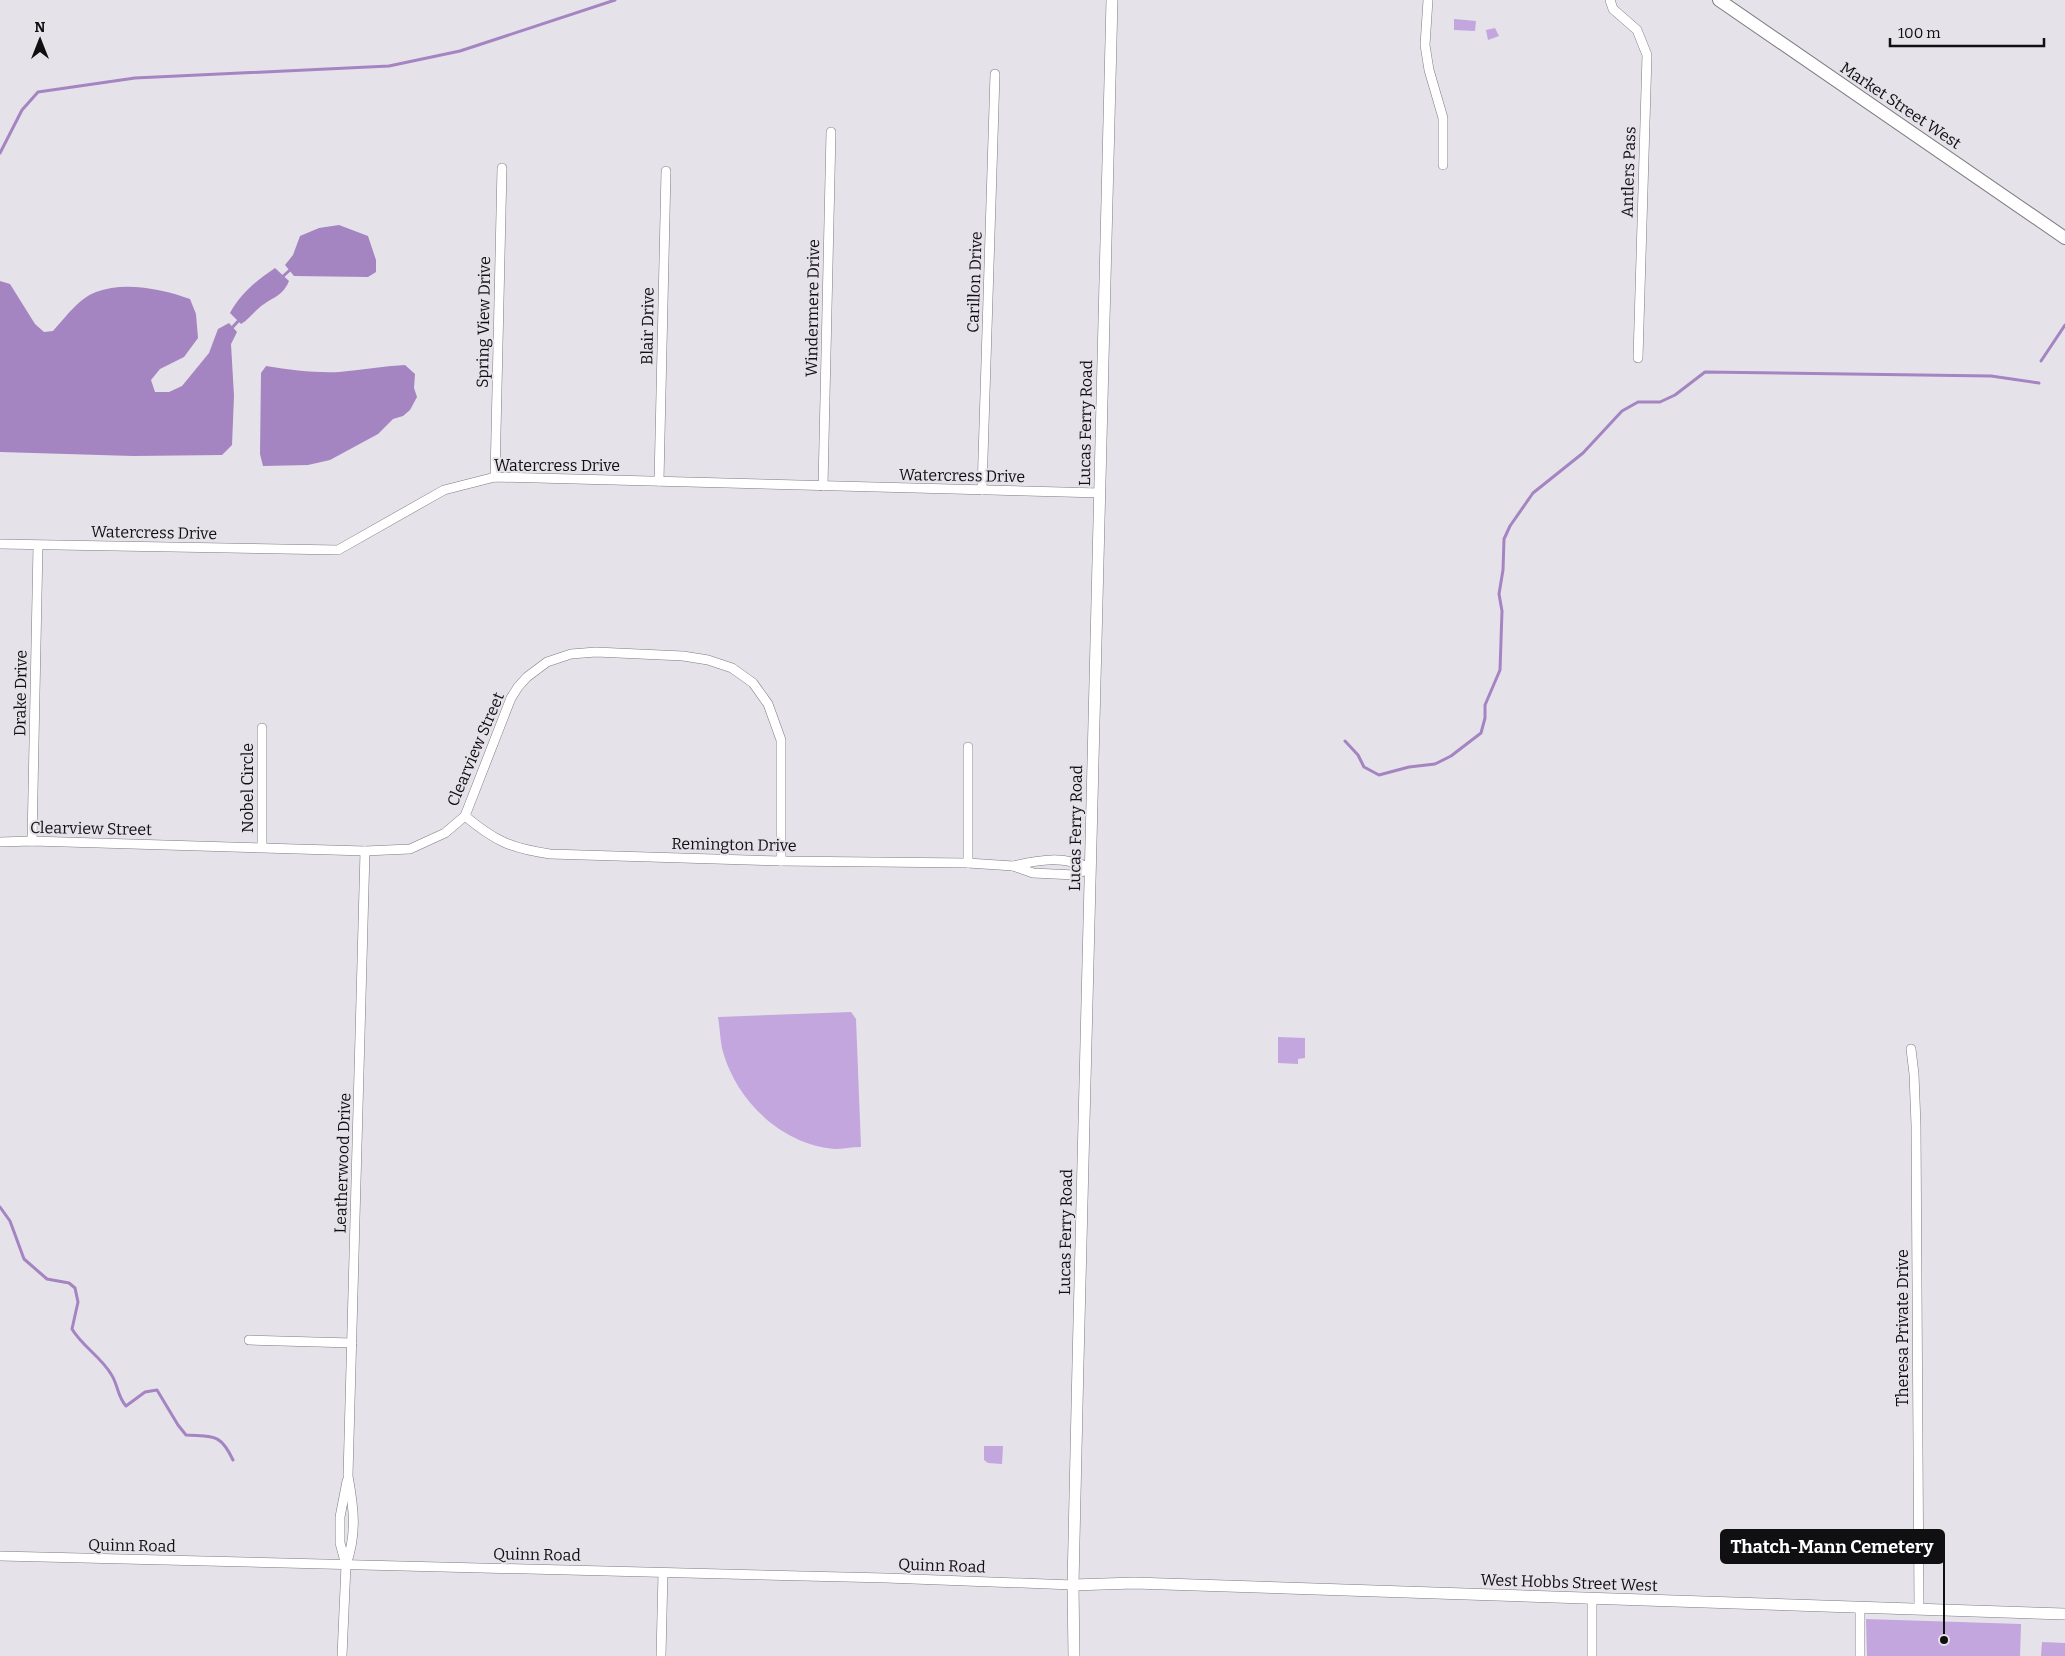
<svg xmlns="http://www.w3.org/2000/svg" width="2065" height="1656" font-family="Bitter,serif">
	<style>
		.green { fill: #c3a6dd }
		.water { fill: #a584c2 }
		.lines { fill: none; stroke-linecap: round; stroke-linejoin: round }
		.stream { stroke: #a584c2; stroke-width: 3 }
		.minor-casing { stroke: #7e7a81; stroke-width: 10 }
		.tertiary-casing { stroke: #7e7a81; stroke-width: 12 }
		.secondary-casing { stroke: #7e7a81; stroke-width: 14 }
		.minor { stroke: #fff; stroke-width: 9 }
		.tertiary { stroke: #fff; stroke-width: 11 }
		.secondary { stroke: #fff; stroke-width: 12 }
		.labels { text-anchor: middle; stroke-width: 4; stroke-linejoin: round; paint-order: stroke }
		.street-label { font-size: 16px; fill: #100f11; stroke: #e6e2ea }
		.leader { fill: none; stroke: #100f11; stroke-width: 2 }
		.callout-dot { fill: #100f11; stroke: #e6e2ea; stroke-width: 2 }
		.callout { fill: #100f11; stroke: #100f11; stroke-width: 2 }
		.callout-label { font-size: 18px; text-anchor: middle; font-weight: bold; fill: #fff }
	</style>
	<rect width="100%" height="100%" fill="#e6e2ea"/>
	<g class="green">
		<polygon points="1454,19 1476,21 1475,31 1454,30"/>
		<polygon points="1495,28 1499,36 1488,40 1486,30"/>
		<path d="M 851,1012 L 856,1019 L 861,1147 C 852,1147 843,1149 834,1149 C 781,1144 737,1101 723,1052 C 720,1041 720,1028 718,1017 Z"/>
		<polygon points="1278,1037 1305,1038 1305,1058 1298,1059 1298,1064 1278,1063"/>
		<polygon points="984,1446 1003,1446 1002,1464 988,1463 984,1460"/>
		<polygon points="1866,1619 2021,1624 2020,1656 1867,1656"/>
		<polygon points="2042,1642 2065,1643 2065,1656 2041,1656"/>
	</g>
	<g class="water">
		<polygon points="339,225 368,236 376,260 376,272 368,277 294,276 285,265 293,255 300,236 319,228"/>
		<path d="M 275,268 L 289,281 C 282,298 271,297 259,308 C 253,313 248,320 241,324 L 230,313 C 241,293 256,281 275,268 Z"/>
		<path d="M 0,281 L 10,284 L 35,324 L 44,332 L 53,331 C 66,317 78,299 96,292 C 124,281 163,289 190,299 L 196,314 L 198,338 L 184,357 L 160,369 L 151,380 L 155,392 L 169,392 L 182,386 L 209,353 L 218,329 L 229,323 L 237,332 L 231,344 L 234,396 L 232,445 L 222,455 L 133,456 L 0,452 Z"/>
		<path d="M 405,365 L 415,374 L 414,388 L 417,397 L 410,410 L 403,416 L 393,419 L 378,434 L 330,460 L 308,465 L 263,466 L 260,454 L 261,373 L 266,366 C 291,370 315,373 339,372 C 361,370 383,366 405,365 Z"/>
	</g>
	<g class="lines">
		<g class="stream">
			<polyline points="0,153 22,110 38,92 135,78 389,66 460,51 615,0"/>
			<polyline points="281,278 290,270"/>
			<polyline points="230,330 241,318"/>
			<polyline points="2041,361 2065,325"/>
			<polyline points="1345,741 1358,755 1364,767 1379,775 1409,767 1435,764 1451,756 1481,733 1485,718 1485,705 1500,670 1502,611 1499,594 1503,570 1504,539 1510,526 1533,493 1583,453 1622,411 1638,402 1660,402 1675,395 1705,372 1991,376 2039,383"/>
			<path d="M 0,1207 L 10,1221 L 24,1259 L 47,1279 L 69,1283 L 75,1288 L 78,1302 L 72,1329 C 82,1346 101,1357 111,1374 C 118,1384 117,1396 126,1406 L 145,1392 L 157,1390 L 178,1425 L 186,1435 C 214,1437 220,1433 233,1460"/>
		</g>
		<defs>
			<g id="minor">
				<polyline points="1428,0 1425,45 1429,70 1443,118 1443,165"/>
				<polyline points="1610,0 1613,9 1637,30 1647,55 1638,358"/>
				<polyline points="495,477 502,168"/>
				<polyline points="659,481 666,171"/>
				<polyline points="823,486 831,132"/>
				<polyline points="982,490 995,74"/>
				<polyline points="0,544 338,550 444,490 495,477 1100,493"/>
				<polyline points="262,728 262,847"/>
				<path d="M 465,816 C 495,841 510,848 550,854 L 781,861 L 968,863 L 1013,866 L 1033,873 L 1075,875 L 1090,868"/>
				<polyline points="32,841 38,546"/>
				<polyline points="0,842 32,841 365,851 410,849 445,833 465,816 511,698 518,687 527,677 547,662 571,654 596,652 683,656 708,660 732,668 753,683 768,704 781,740 781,861"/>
				<polyline points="968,863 968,747"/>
				<path d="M 1013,866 C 1041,859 1064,856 1090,868"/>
				<polyline points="1911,1049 1914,1074 1916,1125 1919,1608"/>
				<polyline points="249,1340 352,1343"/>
				<polyline points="0,1556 886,1578 1073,1585"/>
				<path d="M 346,1565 C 357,1533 354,1509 348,1476 L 365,851"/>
				<polyline points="1592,1599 1592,1656"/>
				<polyline points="342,1656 346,1565 340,1543 340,1517 347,1481"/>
				<polyline points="661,1656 663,1573"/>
				<polyline points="1860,1656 1860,1607"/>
			</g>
			<g id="tertiary">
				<polyline points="1073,1585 1134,1583 2065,1614"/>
				<polyline points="1074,1656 1073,1585 1078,1363 1112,0"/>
			</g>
			<polyline id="secondary" points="1719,0 2065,238"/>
		</defs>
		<use href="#minor" class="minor-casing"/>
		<use href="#tertiary" class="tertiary-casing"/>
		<use href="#secondary" class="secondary-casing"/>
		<use href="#minor" class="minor"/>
		<use href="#tertiary" class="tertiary"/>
		<use href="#secondary" class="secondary"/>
	</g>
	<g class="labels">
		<g class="street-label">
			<text transform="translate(1901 105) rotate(34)" y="6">Market Street West</text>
			<text transform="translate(1628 172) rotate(-88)" y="6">Antlers Pass</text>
			<text transform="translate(974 282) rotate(-88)" y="6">Carillon Drive</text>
			<text transform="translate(812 308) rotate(-89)" y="6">Windermere Drive</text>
			<text transform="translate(483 322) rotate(-89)" y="6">Spring View Drive</text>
			<text transform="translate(647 326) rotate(-89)" y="6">Blair Drive</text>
			<text transform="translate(1085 423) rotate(-89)" y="6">Lucas Ferry Road</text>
			<text x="557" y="471">Watercress Drive</text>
			<text transform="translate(962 475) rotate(1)" y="6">Watercress Drive</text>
			<text transform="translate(154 532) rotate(1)" y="6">Watercress Drive</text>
			<text transform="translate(20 693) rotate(-89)" y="6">Drake Drive</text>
			<text transform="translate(475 749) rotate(-67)" y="6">Clearview Street</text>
			<text transform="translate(247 788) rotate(-90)" y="6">Nobel Circle</text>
			<text transform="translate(91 828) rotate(1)" y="6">Clearview Street</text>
			<text transform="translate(1075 828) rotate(-89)" y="6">Lucas Ferry Road</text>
			<text transform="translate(734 844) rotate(1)" y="6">Remington Drive</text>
			<text transform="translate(342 1163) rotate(-88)" y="6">Leatherwood Drive</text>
			<text transform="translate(1065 1232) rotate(-89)" y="6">Lucas Ferry Road</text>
			<text transform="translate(1902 1328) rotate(-90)" y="6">Theresa Private Drive</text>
			<text transform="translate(132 1545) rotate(1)" y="6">Quinn Road</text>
			<text transform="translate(537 1554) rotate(1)" y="6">Quinn Road</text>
			<text transform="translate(942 1565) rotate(2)" y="6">Quinn Road</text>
			<text transform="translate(1569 1582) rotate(2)" y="6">West Hobbs Street West</text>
		</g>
	</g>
	<path class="leader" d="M1944 1640L1944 1547"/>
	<circle class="callout-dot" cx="1944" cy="1640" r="5"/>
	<rect class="callout" x="1721" y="1530" width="223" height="33" rx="5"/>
	<g class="callout-label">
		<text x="1832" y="1553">Thatch-Mann Cemetery</text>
	</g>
	<g transform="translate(40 40)" stroke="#e6e2ea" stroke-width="4" paint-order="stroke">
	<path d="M0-4L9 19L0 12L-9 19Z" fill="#100f11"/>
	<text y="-8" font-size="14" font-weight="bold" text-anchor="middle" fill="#100f11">N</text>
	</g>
	<path d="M1890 38v8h154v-8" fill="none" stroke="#100f11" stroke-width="2.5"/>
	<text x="1898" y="38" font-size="15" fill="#100f11" stroke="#e6e2ea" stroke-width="4" paint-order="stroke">100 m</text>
</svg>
